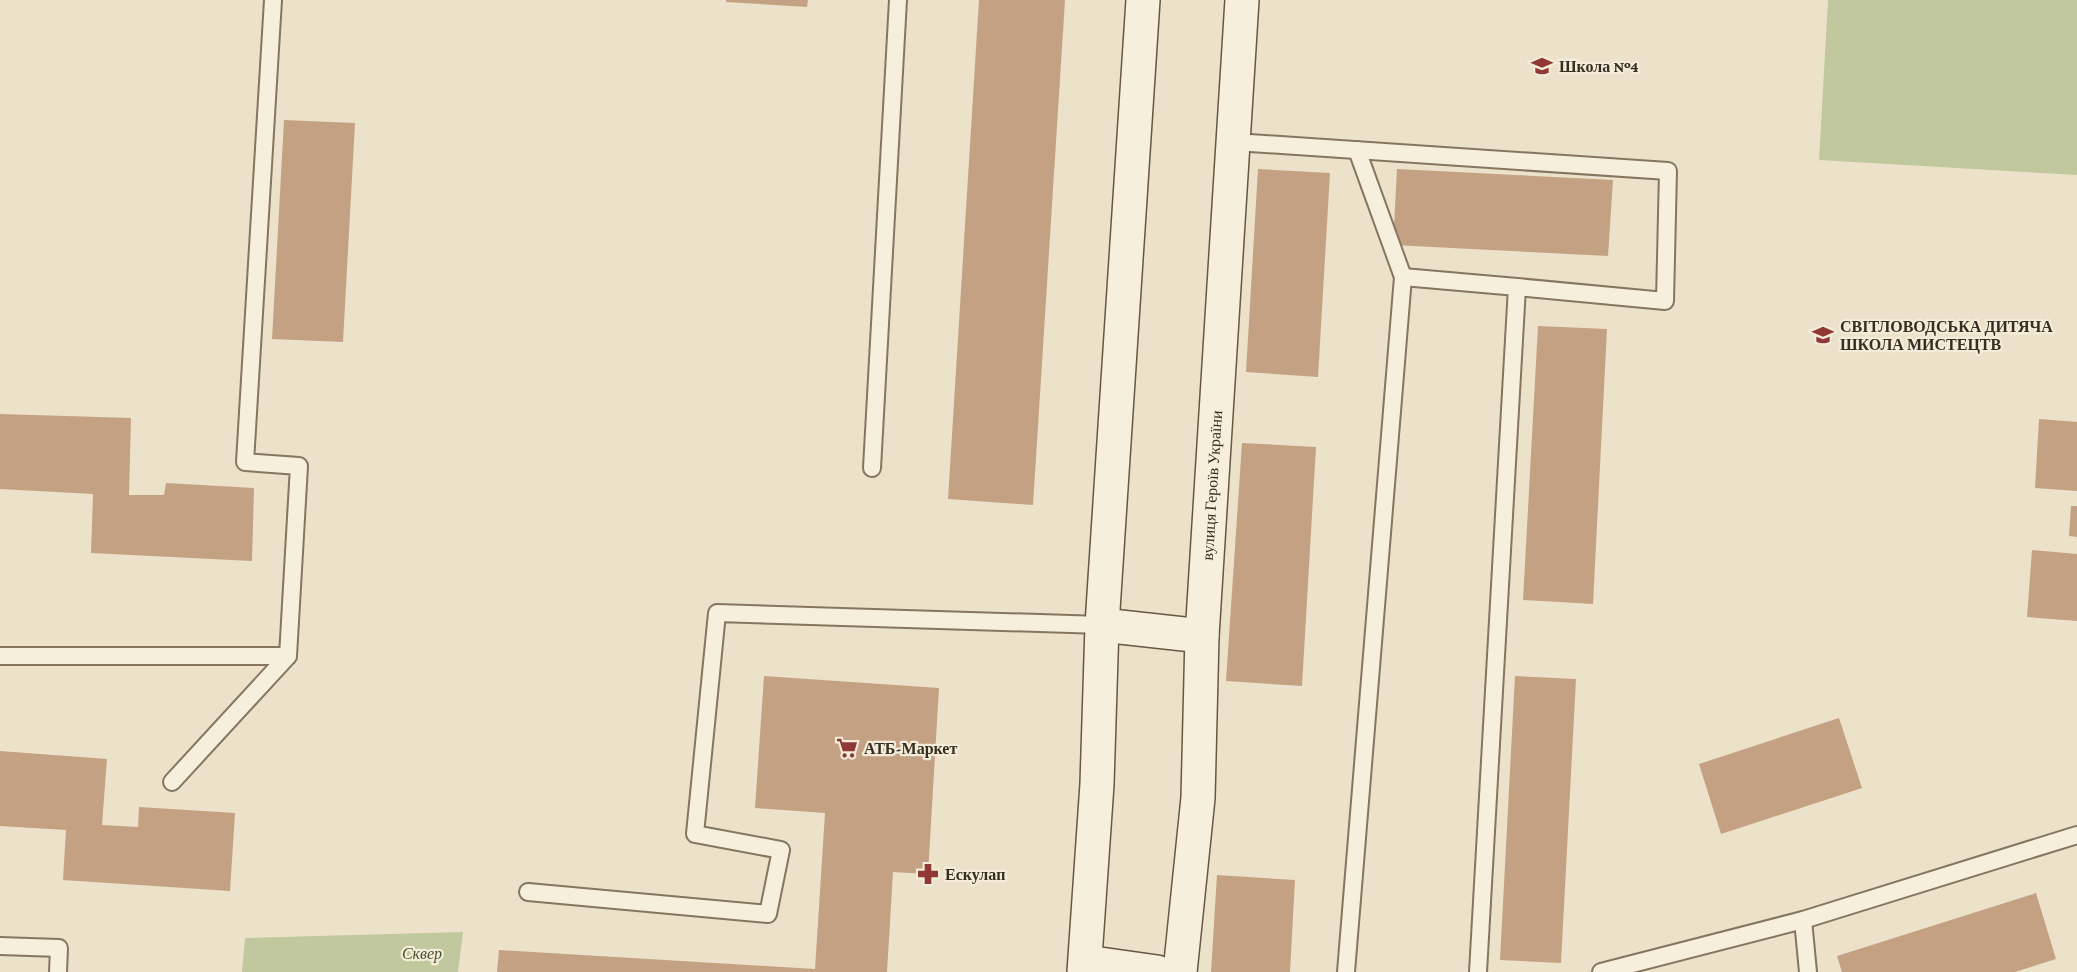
<svg xmlns="http://www.w3.org/2000/svg" width="2077" height="972" font-family="'Crimson Pro',serif">
	<style>
		.green { fill: #c2c89e }
		.building { fill: #c5a183 }
		.lines { fill: none; stroke-linecap: round; stroke-linejoin: round }
		.lane-casing { stroke: #86755f; stroke-width: 20 }
		.secondary-casing { stroke: #685742; stroke-width: 36 }
		.lane { stroke: #f6efdc; stroke-width: 16 }
		.secondary { stroke: #f6efdc; stroke-width: 33 }
		.labels { text-anchor: middle; stroke-width: 4.5; stroke-linejoin: round; paint-order: stroke }
		.poi-label { font-size: 16px; font-weight: bold; fill: #382d22; stroke: #f3ecd8; text-anchor: start }
		.street-label { font-size: 16px; fill: #382d22; stroke: #f3ecd8 }
		.park-label { font-size: 16px; font-style: italic; fill: #47522a; stroke: #f3ecd8 }
	</style>
	<rect width="100%" height="100%" fill="#ebe2c9"/>
	<g class="green">
		<polygon points="1828,0 2077,0 2077,175 1819,160"/>
		<polygon points="463,932 458,972 242,972 245,938"/>
	</g>
	<g class="building">
		<polygon points="726,0 808,0 807,7 726,2"/>
		<polygon points="979,0 1065,0 1033,505 948,499"/>
		<polygon points="284,120 355,123 343,342 272,339"/>
		<polygon points="1258,169 1330,173 1318,377 1246,372"/>
		<polygon points="1397,169 1613,180 1608,256 1393,245"/>
		<polygon points="1538,326 1607,329 1593,604 1523,600"/>
		<polygon points="0,414 131,418 129,495 164,495 166,483 254,488 252,561 91,553 93,494 0,489"/>
		<polygon points="2039,419 2077,422 2077,491 2035,488"/>
		<polygon points="1242,443 1316,447 1302,686 1226,681"/>
		<polygon points="2071,506 2077,506 2077,537 2069,536"/>
		<polygon points="2032,550 2077,554 2077,621 2027,617"/>
		<polygon points="764,676 939,688 928,874 893,872 887,972 497,972 499,950 815,969 825,813 755,808"/>
		<polygon points="1515,676 1576,679 1561,963 1500,960"/>
		<polygon points="1839,718 1862,788 1721,834 1699,764"/>
		<polygon points="0,751 107,759 102,825 138,827 139,807 235,813 230,891 63,880 66,830 0,826"/>
		<polygon points="1217,875 1295,880 1290,972 1211,972"/>
		<polygon points="2036,893 2056,959 2015,972 1842,972 1837,956"/>
	</g>
	<g class="lines">
		<defs>
			<g id="lane">
				<polyline points="1235,142 1668,171 1665,301 1517,287"/>
				<polyline points="1357,150 1403,277"/>
				<polyline points="872,468 898,0"/>
				<polyline points="0,656 288,656 299,466 245,462 273,0"/>
				<polyline points="172,782 288,656"/>
				<polyline points="528,892 768,914 781,850 695,834 717,613 1102,625"/>
				<polyline points="1803,920 1808,972"/>
				<polyline points="0,946 59,948 58,972"/>
				<polyline points="1346,972 1403,277 1517,287 1478,972"/>
				<polyline points="1601,972 1803,920 2077,835"/>
			</g>
			<g id="secondary">
				<polyline points="1102,625 1202,636"/>
				<polyline points="1086,962 1157,972"/>
				<polyline points="1084,972 1097,784 1102,625 1143,0"/>
				<path id="s1" d="M 1180,972 L 1198,798 L 1202,636 L 1242,0"/>
			</g>
		</defs>
		<use href="#lane" class="lane-casing"/>
		<use href="#secondary" class="secondary-casing"/>
		<use href="#lane" class="lane"/>
		<use href="#secondary" class="secondary"/>
	</g>
	<defs>
		<symbol id="school-bare" viewBox="-9 -9 18 18"><path d="M0-5L7-2L0 1L-7-2ZM-4 1L0 2.5L4 1V4Q0 6-4 4Z" fill="#8f3835" stroke="#f3ecd8" stroke-width="2.5" paint-order="stroke"/></symbol>
		<symbol id="supermarket-bare" viewBox="-9 -9 18 18"><path d="M-6-5.5h2.5l.6 2H6L4.5 2H-2.5L-4.4-4H-6ZM-1.5 3.2a1.3 1.3 0 1 0 .1 0ZM3 3.2a1.3 1.3 0 1 0 .1 0Z" fill="#8f3835" stroke="#f3ecd8" stroke-width="2.5" paint-order="stroke"/></symbol>
		<symbol id="pharmacy-bare" viewBox="-9 -9 18 18"><path d="M-2-6h4v4h4v4h-4v4h-4v-4h-4v-4h4Z" fill="#8f3835" stroke="#f3ecd8" stroke-width="2.5" paint-order="stroke"/></symbol>
	</defs>
	<g fill-rule="evenodd">
		<use href="#school-bare" x="1527" y="51" width="30" height="30"/>
		<use href="#school-bare" x="1808" y="320" width="30" height="30"/>
		<use href="#supermarket-bare" x="832" y="733" width="30" height="30"/>
		<use href="#pharmacy-bare" x="913" y="859" width="30" height="30"/>
	</g>
	<g class="labels">
		<g class="poi-label">
			<text x="1559" y="72">Школа №4</text>
			<text x="1840" y="332">СВІТЛОВОДСЬКА ДИТЯЧА<tspan x="1840" dy="18">ШКОЛА МИСТЕЦТВ</tspan></text>
			<text x="864" y="754">АТБ-Маркет</text>
			<text x="945" y="880">Ескулап</text>
		</g>
		<g class="street-label">
			<text dy="6" stroke="none"><textPath href="#s1" startOffset="488">вулиця Героїв України</textPath></text>
		</g>
		<g class="park-label">
			<text x="422" y="959">Сквер</text>
		</g>
	</g>
</svg>
